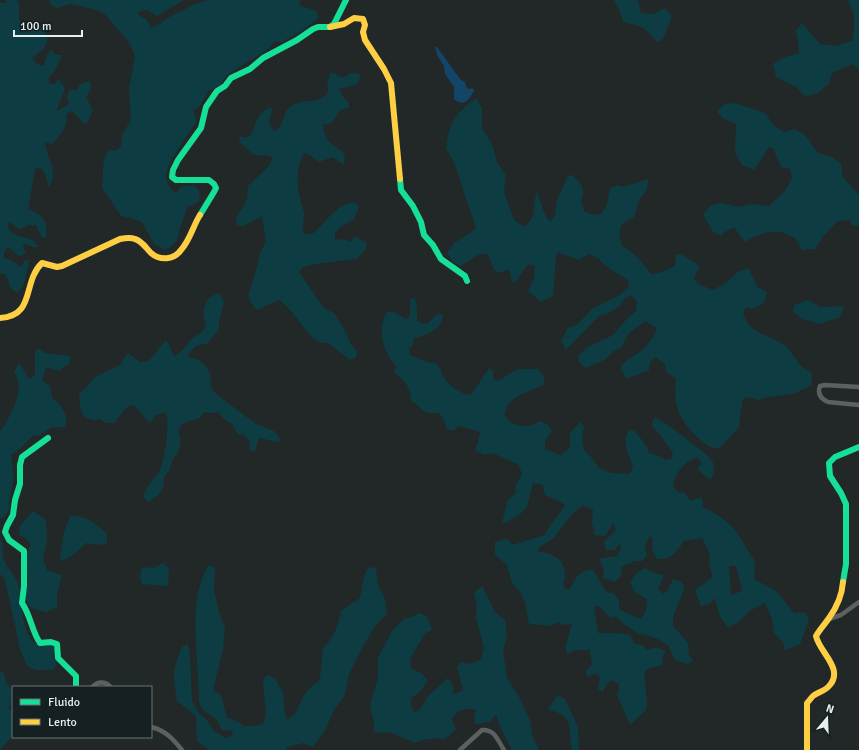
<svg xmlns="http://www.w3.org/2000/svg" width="859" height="750" font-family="Signika,sans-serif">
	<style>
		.green { fill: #0d3d43; fill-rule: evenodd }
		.water { fill: #124568 }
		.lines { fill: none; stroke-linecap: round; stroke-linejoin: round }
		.street { stroke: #5c6061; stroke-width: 4.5 }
		.fast { stroke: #16e098; stroke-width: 6 }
		.slow { stroke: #ffcf43; stroke-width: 6 }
	</style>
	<rect width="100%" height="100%" fill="#222828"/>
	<g class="green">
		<path d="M 5,0 L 17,0 L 19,4 L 19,21 C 27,29 29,32 39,26 C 55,39 46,48 32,58 L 37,64 L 44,66 L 47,55 L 51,50 L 56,55 L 62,55 L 55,71 L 48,78 L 50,84 L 55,84 L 58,79 L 65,87 C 63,96 58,103 57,111 L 69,104 L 67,97 L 69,90 L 77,90 L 80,84 L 90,81 L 91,89 L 86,97 L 93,110 L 86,125 L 72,111 L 66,114 C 69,127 59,136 52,144 L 45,142 C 47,162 59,166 49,188 L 46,176 L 41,168 L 35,169 L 28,209 C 43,215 48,219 46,237 L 42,238 L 36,225 L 28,225 L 24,228 L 19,229 L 12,224 L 7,222 C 10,244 32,231 38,247 L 35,247 L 24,244 L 23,247 L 26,253 C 16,260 17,252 8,247 L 4,252 L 4,258 L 11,260 L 21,267 L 24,261 L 29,260 L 25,280 L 22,288 L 17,293 L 11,288 L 6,275 L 0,273 L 0,3 L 6,3 Z"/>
		<path d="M 49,0 L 184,0 L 157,16 L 147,10 L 138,12 L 139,15 L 147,20 L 151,28 L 160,24 L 169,17 L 182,11 L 194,4 L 209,0 L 300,0 L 299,5 L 316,11 L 319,18 L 301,31 L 282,42 L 275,41 L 267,50 L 228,74 L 220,85 L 208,91 L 200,106 L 193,111 L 197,122 C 190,130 186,137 180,146 C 171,161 156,179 176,193 L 181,187 L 194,185 L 200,191 L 199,202 L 187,207 C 186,213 184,217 182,222 C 176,236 182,241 165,250 L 154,244 L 142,222 L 131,218 L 121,216 L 102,187 L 104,159 L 109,150 L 116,151 L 121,146 L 122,135 L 131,120 L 129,89 L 135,56 L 130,44 L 106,15 L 97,10 L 70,4 L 58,8 L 51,5 Z"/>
		<path d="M 614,0 L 638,0 L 641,13 L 654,14 L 665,8 L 672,16 L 663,39 L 657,42 C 645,27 642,26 623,22 L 619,9 Z"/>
		<path d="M 847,0 L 859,0 L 859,69 L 852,64 L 832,73 L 829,84 L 816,94 L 805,96 L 796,87 L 776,77 L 773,64 L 785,57 L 799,53 L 798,41 L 796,31 L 802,23 L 820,44 L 835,46 L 852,41 C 855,29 856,10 847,0 Z"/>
		<path d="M 331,72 L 343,78 C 350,73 354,70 361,76 L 357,84 L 339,89 L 344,98 L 349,103 L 349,108 L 340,110 L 332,123 L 323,125 C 325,142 330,143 343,152 L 345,159 L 344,165 L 332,157 L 319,162 L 310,155 L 304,153 C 295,168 297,186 301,203 C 302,206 304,211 304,215 C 304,223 301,225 304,234 L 312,234 C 325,225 338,200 356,203 L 359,207 L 354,219 L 339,228 L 335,234 L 335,240 L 344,239 L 350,242 L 355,236 L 367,243 L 366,249 L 356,259 L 315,264 L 303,267 L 299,272 L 318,300 L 325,309 L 334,313 L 347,334 L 350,343 L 357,351 L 356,357 L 350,360 L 328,343 C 311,345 300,319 289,309 C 286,306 283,303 280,300 C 272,302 265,307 257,310 L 251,303 L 248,296 L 257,267 L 260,253 L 266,241 L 262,216 L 244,226 L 237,225 L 236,217 L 242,209 L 247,199 L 248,186 L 268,167 L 273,158 C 265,154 265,156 257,155 C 250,154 245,146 239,142 L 240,136 L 245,138 L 251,135 C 257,122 256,113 271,107 L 272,110 L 269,122 L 274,132 C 281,127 284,121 285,112 C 287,110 290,107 293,105 C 306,98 322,106 329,89 L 327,84 Z"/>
		<path d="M 476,98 L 482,108 L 482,128 L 492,144 L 497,162 L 506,176 L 504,192 L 514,220 L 524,227 C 539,215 531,208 537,192 C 542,203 542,213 550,222 L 555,215 L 557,200 L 568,176 L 573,175 L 582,186 L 583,193 L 581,201 L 584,211 L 593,215 L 601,214 C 610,203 607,201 610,188 L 618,185 L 624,187 L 648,179 L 647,189 L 639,200 L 634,217 L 621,225 L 619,236 L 622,246 C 635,253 642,262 651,274 L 662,272 L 675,266 L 676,255 L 681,254 L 700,266 L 694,278 L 698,284 L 713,290 L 726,283 L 738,272 L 748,268 L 753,277 L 757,287 L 767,292 L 764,303 L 752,309 L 746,307 L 743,314 C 745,318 747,324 751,327 C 762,337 780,339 789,350 C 797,359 798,367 811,372 L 812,385 L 793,394 L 768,397 L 758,400 L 749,397 L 743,399 L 740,417 L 739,427 L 720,448 C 717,448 713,448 711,447 C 699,442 682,422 678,410 C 675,400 675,390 676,379 L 666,371 L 665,364 L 655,357 L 650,362 L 649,370 L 627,379 L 620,368 C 625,361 627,360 634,356 C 645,349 653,340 657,328 L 645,321 L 629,333 L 621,348 L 614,351 L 604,360 L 586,368 L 579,362 L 578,357 L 586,348 L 613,335 L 625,321 L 636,311 L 637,302 L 631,295 L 623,300 L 620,306 L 605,315 L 600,315 L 566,350 L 561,341 L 568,328 L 578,324 L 592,309 L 620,295 L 629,286 L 628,280 L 607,267 L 598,258 L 589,254 L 579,260 L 558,252 L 556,257 L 553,296 L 541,302 L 528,291 L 534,279 L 535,266 L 528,264 L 517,280 L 512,283 L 510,271 L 507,270 L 499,273 L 494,270 L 488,254 L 479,254 L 461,266 L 452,261 L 447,253 L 454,243 L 476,229 C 474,217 470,212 467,202 C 461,185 457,163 446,149 C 449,122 455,114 476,98 Z"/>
		<path d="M 735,103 L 765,113 L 774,126 L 784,132 L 795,129 L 805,135 L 818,153 L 832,157 L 841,164 L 843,177 L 859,195 L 859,225 L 853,226 L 849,220 L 838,221 L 822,238 L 815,249 L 802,250 L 795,238 C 790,236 785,233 780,232 C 768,230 755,236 745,242 L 734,227 L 723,233 L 721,236 L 713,232 L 703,214 L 711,205 L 722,203 L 739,207 L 753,204 L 769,206 L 785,191 L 792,179 L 790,169 L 781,167 L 775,153 L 774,148 L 769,147 L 754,170 L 742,165 L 735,152 L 736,124 L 722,118 L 717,111 L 725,104 Z"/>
		<path d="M 219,293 L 224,301 L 219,322 L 219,329 L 208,343 L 196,346 L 188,354 L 190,357 L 198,360 L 205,365 L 210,374 L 211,387 L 216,394 L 256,424 L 274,431 L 281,440 L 279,442 L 259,438 L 255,451 L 249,450 L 250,442 L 243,434 L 238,435 L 233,425 L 223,418 L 218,412 L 211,413 L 204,412 L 200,418 L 183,423 L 178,431 C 186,455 171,452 170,470 L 164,477 C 164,491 160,495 148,502 L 143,496 C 146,490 149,485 153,479 C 154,477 157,475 159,472 C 165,461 170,425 166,412 L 156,415 L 150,423 L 135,406 L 131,405 L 123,411 L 115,423 L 106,423 L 100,419 L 95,420 L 86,418 L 81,412 L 79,394 L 87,387 L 95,377 L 120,365 L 128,353 L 140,362 L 149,361 L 166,340 L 169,345 L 174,356 C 182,352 186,346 191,340 C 197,333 201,336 206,326 C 201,312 203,298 219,293 Z"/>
		<path d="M 415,298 L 417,309 L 417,320 L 422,324 L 428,323 L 438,313 L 443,315 C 442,318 442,322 440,324 C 436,331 422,337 414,338 L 412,346 L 409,348 L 410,355 C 420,358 424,363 435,363 C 443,370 439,368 443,376 C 447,385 462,395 471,395 L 489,368 L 493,371 L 493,379 L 498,381 L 517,369 L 538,369 L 543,375 L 545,384 L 516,397 L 508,404 L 504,414 L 511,423 C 522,426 529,429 539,421 L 547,424 L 552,430 L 545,441 L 545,449 L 561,455 L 570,448 L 570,433 L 580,422 L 584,426 L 582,439 L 584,450 L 591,457 L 599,468 L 611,473 L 630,474 L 633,466 C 629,455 621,442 629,430 L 635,431 L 647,447 L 649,453 L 661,457 L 665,460 L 671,459 L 673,453 L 658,432 L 653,427 L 652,422 L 655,417 L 668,425 L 694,445 L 701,450 L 709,457 L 714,464 L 713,475 L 710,480 L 697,469 L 702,463 L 697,457 C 683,463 675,472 673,487 L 678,492 L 684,493 L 691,501 L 701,497 L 703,502 L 702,507 C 718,513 735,527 743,542 C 747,549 750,555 755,561 L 754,579 L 776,591 L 794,613 L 805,612 L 809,620 L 800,644 L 785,650 L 783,642 L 774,633 L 772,618 L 765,603 L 749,611 L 740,621 L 728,628 L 720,616 L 715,598 L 709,604 L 701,606 L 695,590 L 713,577 L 709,564 L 710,554 L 702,538 L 684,541 C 677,551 672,560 657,559 L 652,550 L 653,541 L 650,535 L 645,546 L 647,556 L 642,561 L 635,561 L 621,567 L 622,575 L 615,582 L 603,578 L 604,569 L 599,559 L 617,556 L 621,549 L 620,544 L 614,550 L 606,550 L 604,542 L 616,530 L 613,523 L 605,536 L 595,535 L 592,523 L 593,510 L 583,505 L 570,516 L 554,538 L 539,547 L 538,552 C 553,553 565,559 565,576 C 565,581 562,583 564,588 L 569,590 C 576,579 577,570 593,570 L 607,593 L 613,593 L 619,600 L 619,609 L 631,615 L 641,619 L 646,611 L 647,599 L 635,592 L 630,583 L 636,573 L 645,568 L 654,573 L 664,575 L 658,588 L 663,594 L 668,590 L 673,579 L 682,582 L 684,589 L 673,617 L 673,626 L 688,643 L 689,655 L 693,661 L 687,664 C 673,660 673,659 669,646 L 658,639 L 646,635 L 639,634 L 624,624 L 615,616 L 610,618 L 604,611 L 598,606 L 594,607 L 598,633 L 616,633 L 630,635 L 634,643 L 642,645 L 647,650 C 655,647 659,647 666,652 L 663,655 L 662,665 L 647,669 L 644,673 L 647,704 L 646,710 L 630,725 L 617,695 L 619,689 L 619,684 L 611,680 L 606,686 L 603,692 L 598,689 L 600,678 L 596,673 L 587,677 L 586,670 L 592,665 L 590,650 L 574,650 L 570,653 L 566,653 L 566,645 L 572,624 L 564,625 L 559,622 L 550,626 L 529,624 L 525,602 L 520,592 L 512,583 L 507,565 L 495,555 L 495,542 L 508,539 L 512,545 L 545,535 C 550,523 558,517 565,505 L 557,500 L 545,495 L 543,485 L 533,483 L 527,507 L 519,515 L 503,524 L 503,519 L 508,500 L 516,493 L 515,487 L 522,475 L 519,465 L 493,453 L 484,455 L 475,450 L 478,442 L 480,432 L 459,426 L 453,431 L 447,430 L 443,418 L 438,413 C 418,414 424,407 411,401 C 410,385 406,383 394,372 L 396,367 C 383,350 377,333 386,313 L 391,311 L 406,319 L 410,316 L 410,299 ZM 729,566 L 736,566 L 742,591 L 731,595 Z"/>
		<polygon points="808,300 820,307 844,306 840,317 819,324 803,319 793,312 794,305"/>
		<path d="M 38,348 L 45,353 L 70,356 L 70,363 L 59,371 L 46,367 L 42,380 L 50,386 L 52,398 C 62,406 69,414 65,427 L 52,427 L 40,435 L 32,436 L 23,446 L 11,455 L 14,478 L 9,501 L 9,510 L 4,517 L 0,519 L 0,431 L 3,428 C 12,411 26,390 14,372 L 19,363 L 29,379 L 35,375 L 35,353 Z"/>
		<polygon points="33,511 46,520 47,540 43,558 47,570 62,575 57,595 57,607 47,612 37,610 31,608 26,601 26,591 28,583 26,558 31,544 24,537 19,535 20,526"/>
		<path d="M 70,516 C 88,516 95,523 107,534 L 107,543 L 99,545 L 86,543 C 79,550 70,559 60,561 L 63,536 Z"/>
		<path d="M 0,539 C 4,545 2,551 3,557 C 6,567 15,575 18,584 C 23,605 20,630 36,645 L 50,645 L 54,647 L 53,656 L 57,665 L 52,670 L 36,670 L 27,666 L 20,649 L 5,579 L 0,574 Z"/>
		<polygon points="163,563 169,568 168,586 142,584 140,576 142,567 153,568"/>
		<path d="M 209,565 L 215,568 L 214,590 L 219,612 L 225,628 L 223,649 L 213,690 L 221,695 L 227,718 L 235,720 L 244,726 L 256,726 L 264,723 L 266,713 L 263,681 L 267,675 L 275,678 L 283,693 L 284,709 L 287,720 C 300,712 296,710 302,699 C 306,691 313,685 320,680 L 323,649 L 333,636 L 338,624 L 341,611 L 360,598 L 364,576 L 369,567 L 376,568 L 378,585 L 385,599 L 387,614 L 375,626 L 361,650 L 349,674 L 345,695 L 334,710 L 324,732 L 313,747 L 303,743 L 287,747 L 285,750 L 209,750 L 197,741 L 196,716 L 177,701 C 173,676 172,671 182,647 L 188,644 L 190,656 L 192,701 L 198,712 L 207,720 L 214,731 L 226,738 L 233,735 L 232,731 L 222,730 L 216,719 L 203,710 L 199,702 C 199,666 190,616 201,582 C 203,576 206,570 209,565 Z"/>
		<path d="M 482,586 L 495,612 L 505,620 L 507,636 L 503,650 L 507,678 L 519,697 L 530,720 L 532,735 L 539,750 L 512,750 L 501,729 L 496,714 L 490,722 L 475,724 L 474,718 L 476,709 C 464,709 459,708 452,719 L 456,730 L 445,739 C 434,738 426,738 415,743 C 408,739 398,737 391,732 L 384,733 L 374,732 L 374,724 L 370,705 L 378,678 L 378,658 L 392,631 L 405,618 L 412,617 L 419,613 L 427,617 L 432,630 L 425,633 L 410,659 L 411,669 L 421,673 L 428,680 L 421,691 L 411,698 L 411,706 L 415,713 L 421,708 L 428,696 L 448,678 L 453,686 L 453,694 L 463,690 L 457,667 L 461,662 L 470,664 L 481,660 L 484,648 L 476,617 L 477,604 L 474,593 Z"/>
		<polygon points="3,671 6,682 12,690 9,709 13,712 12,736 0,750 0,672"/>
		<path d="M 558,695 L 565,699 L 578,727 L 579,750 L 572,750 C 567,726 577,718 548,709 Z"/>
	</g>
	<polygon class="water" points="435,47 437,47 460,79 465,82 466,87 469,89 473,88 474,91 468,100 463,103 458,102 454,99 454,87 445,74 444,66 437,55"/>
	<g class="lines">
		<g class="street">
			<path d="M 859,387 L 825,385 L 820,386 C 817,394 821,399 828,402 L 859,405"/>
			<polyline points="829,619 841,615 859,602"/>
			<path d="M 92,687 C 98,681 105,681 111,687"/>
			<path d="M 151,727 C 165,730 173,739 182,750"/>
			<path d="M 460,750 L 482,730 C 495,729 498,741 504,750"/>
		</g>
		<g class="fast">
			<polyline points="400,179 401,190 413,206 421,222 424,235 433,245 441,259 465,276 467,281"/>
			<polyline points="200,215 214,192 216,188 214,184 209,180 176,180 172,177 173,170 178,160 201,128 206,107 217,91 225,86 231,78 250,69 263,58 297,40 313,29 318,27 330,27 334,24 346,0"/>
			<path d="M 48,438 L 22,457 L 20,465 L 20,484 L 15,500 L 13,515 L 7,526 L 5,532 L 9,540 L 24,551 L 24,586 L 22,603 C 31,616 32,632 40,643 L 51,642 L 57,644 L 58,658 L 76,676 L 76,687"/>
			<polyline points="843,582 846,564 846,504 841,493 830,476 829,463 835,457 859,447"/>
		</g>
		<g class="slow">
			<polyline points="330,27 344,24 354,18 363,19 365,25 363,32 365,40 384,69 391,83 400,179"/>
			<path d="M 0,318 C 36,316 22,282 42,263 L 57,267 L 62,266 L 120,239 C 125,238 130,237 135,239 C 142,241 146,248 151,253 C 160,261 174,260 181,250 C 190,240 193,226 200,215"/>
			<path d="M 807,750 L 807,703 C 809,701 811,698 813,696 C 818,692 825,691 829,686 C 845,669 819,652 816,636 C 820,629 825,624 829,618 C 837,607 842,595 843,582"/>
		</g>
	</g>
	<rect x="12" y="686" width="140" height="52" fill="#152022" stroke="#697274"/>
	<rect x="20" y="699" width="20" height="6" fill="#16e098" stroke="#697274"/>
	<text x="48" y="706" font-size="12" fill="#e7eeef">Fluido</text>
	<rect x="20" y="719" width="20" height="6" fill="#ffcf43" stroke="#697274"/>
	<text x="48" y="726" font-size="12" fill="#e7eeef">Lento</text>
	<g transform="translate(827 718) rotate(19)" stroke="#152022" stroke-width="3" paint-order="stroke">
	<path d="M0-3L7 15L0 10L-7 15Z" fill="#e7eeef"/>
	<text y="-6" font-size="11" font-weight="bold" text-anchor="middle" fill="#e7eeef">N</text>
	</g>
	<path d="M14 30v6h68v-6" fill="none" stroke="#e7eeef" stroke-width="2"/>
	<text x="20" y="30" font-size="12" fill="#e7eeef" stroke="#152022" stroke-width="3" paint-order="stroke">100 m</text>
</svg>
